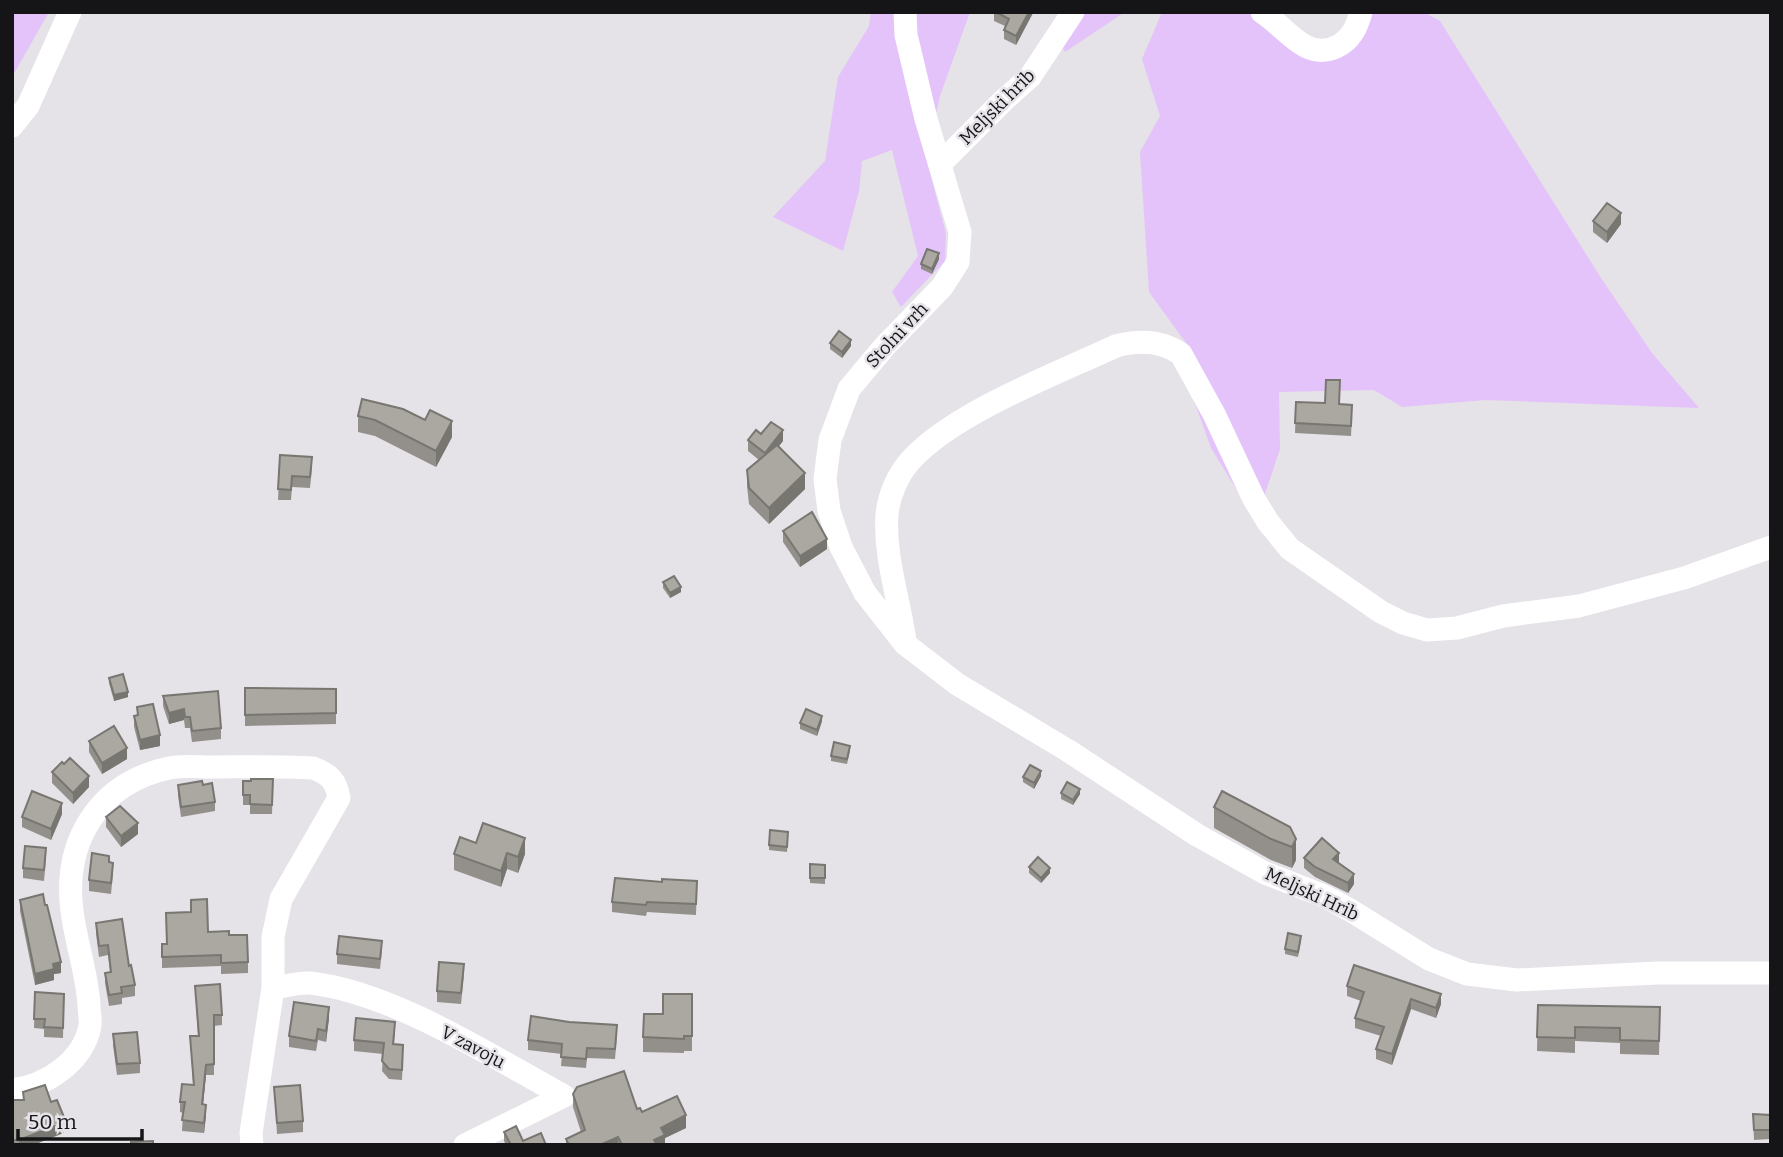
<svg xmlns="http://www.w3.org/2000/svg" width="1783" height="1157" font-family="Bitter,serif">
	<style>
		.green { fill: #e4c3fb }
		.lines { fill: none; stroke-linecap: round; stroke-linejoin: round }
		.minor { stroke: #fff; stroke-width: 23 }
		.wall { fill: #93908b }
		.shaded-wall { fill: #787671 }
		.building { fill: #aba8a2; stroke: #787671; stroke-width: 2 }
		.labels { text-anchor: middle; stroke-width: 5; stroke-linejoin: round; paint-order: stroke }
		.street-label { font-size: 18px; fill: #151416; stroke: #e5e2e8 }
	</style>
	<rect width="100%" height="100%" fill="#e5e2e8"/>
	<g class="green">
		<polygon points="12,12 49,12 12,77"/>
		<polygon points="871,12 970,12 940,96 926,157 946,234 945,261 901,307 892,292 918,256 892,150 862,161 859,191 843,251 773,217 825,161 838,77 869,26"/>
		<polygon points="1080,12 1125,12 1065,52 1060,43"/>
		<polygon points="1162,12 1251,12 1325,58 1371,12 1424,12 1440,21 1601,278 1652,353 1699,408 1485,400 1402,407 1374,390 1279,392 1280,449 1256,521 1211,448 1187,381 1189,347 1149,292 1140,152 1160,116 1142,59"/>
	</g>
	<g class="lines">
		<g class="minor">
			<polyline points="905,12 906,35 926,119 960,232 958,262 942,287 885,346 849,389 830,440 825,479 829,511 841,547 865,593 905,644 957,684 1067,750 1197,835 1265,873 1324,896 1350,910 1429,959 1467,974 1517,980 1657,973 1771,973"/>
			<path d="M 1262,12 C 1287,28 1305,61 1336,47 C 1351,40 1357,27 1361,12"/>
			<polyline points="12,126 28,106 70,12"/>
			<polyline points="940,164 1004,100 1030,77 1073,12"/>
			<path d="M 905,641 C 899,598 884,557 887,514 C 889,495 898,474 911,460 C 955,412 1056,374 1116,346 C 1139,340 1161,340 1181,354 L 1214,414 L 1254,499 L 1268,522 L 1290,549 L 1381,612 L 1403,623 L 1427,630 L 1457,628 L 1503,616 L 1579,606 L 1684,578 L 1771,547"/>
			<path d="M 273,988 C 285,987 298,982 310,983 C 392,992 491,1056 564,1096 L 465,1145"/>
			<path d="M 12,1090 C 46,1086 83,1062 90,1026 C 91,1020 89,1012 89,1005 C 87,973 76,943 72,911 C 63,841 99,783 169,768 C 183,765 199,767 212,767 C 246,767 280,766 313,768 C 329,774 336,780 339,798 L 281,899 L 273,937 L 273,988 L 251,1133 L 252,1145"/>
		</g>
	</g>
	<g class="wall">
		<polygon points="994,12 1033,12 1016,45 1004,39 1004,30 1005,26 994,21"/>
		<polygon points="1593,221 1621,224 1607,243 1593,232"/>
		<polygon points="939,259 932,274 921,269 921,264"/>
		<polygon points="830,343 851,346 842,358 830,349"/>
		<polygon points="1296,402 1340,404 1352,415 1351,436 1295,433"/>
		<polygon points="358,416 452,437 436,467 375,436 358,432"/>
		<polygon points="761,434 783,441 779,446 805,489 769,524 749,504 747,486 747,470 759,460 748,451 748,440"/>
		<polygon points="280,455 312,468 310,488 292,487 291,500 278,500"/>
		<polygon points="783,531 827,549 800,567 783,542"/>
		<polygon points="663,582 681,592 670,598 663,588"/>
		<polygon points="109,678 128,697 114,701 109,683"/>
		<polygon points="245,688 336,689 336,724 245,726"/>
		<polygon points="163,696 221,728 221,739 192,742 190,728 185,728 184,720 169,724 163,706"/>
		<polygon points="137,707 160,746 140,750 134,727 134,716 137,716"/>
		<polygon points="822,721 817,736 800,729 800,723"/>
		<polygon points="89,741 127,759 102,774 89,752"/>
		<polygon points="850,751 847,764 831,761 831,756"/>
		<polygon points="52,772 89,787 73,804 52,783"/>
		<polygon points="1041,776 1034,789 1023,782 1023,777"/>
		<polygon points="273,779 272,814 250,814 250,805 243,805 243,781"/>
		<polygon points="178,785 203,785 215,802 215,811 181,817 178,795"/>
		<polygon points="1061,793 1080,794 1073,805 1061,799"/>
		<polygon points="1214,807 1290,827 1296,860 1292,868 1271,860 1214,828"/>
		<polygon points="62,814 51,840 22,827 22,817"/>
		<polygon points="106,817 138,834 121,847 106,827"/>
		<polygon points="788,838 787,852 769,850 769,845"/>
		<polygon points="476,843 525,854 518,873 507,869 501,887 454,870 454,854"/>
		<polygon points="1304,858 1339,863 1354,884 1348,893 1315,877 1304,868"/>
		<polygon points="46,859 44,881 23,878 23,868"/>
		<polygon points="109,862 113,874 111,894 89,891 89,880"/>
		<polygon points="810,864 825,865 825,884 810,883"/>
		<polygon points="1029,867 1050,873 1041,883 1029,873"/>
		<polygon points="697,881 696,915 647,912 646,916 612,912 612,902 662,882"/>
		<polygon points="20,900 61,973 54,974 54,980 35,985 20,911"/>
		<polygon points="96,923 129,966 135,985 135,996 122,998 122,1004 109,1006 105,983 105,973 110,972 108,955 99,957 96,934"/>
		<polygon points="208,932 229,935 248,962 248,973 221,974 221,966 162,968 162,944 166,944"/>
		<polygon points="1301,941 1298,957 1285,954 1285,949"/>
		<polygon points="382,951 380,969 337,964 337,954"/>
		<polygon points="464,975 461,1004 437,1002 437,991"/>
		<polygon points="195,986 222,1015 222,1025 214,1026 214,1075 206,1075 203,1104 206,1115 204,1133 182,1131 183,1113 180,1112 180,1102 193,1085 190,1036 198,1036"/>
		<polygon points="1347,986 1441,1004 1436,1018 1411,1009 1392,1065 1376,1059 1376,1049 1381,1036 1355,1028 1355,1018 1361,1001 1347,996"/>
		<polygon points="35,992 64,994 63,1038 44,1037 44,1029 34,1028"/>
		<polygon points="692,994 692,1051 684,1051 684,1053 643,1052 643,1037 663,1014"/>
		<polygon points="1538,1005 1660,1007 1659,1055 1620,1054 1620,1043 1575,1041 1575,1053 1537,1051"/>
		<polygon points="329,1018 326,1042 318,1040 316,1051 289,1047 289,1036"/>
		<polygon points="395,1033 394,1044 403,1056 402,1080 389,1079 382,1071 383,1054 354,1051 354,1040"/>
		<polygon points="113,1034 140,1063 140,1073 117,1075 113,1045"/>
		<polygon points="617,1035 615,1059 587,1058 586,1068 561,1066 562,1054 528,1050 528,1040"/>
		<polygon points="274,1087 303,1121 303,1132 277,1134"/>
		<polygon points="23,1092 51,1102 66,1132 33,1145 12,1145 12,1100 23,1100"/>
		<polygon points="573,1094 637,1109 686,1128 665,1138 665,1145 566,1145 566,1139 581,1132 573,1107"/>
		<polygon points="1753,1114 1771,1115 1771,1145 1770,1139 1754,1140"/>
		<polygon points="504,1132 523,1141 546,1145 506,1145 504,1141"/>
	</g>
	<g class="shaded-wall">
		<polygon points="1029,12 1033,12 1033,13 1016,45 1016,36"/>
		<polygon points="1621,213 1621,224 1607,243 1607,232"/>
		<polygon points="939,253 939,259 932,274 932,269"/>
		<polygon points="851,340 851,346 842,358 842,352"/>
		<polygon points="452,421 452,437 436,467 436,451"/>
		<polygon points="783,430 783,441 765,464 765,453"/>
		<polygon points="805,473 805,489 769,524 769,508"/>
		<polygon points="827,539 827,549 800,567 800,556"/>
		<polygon points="681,587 681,592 670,598 670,593"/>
		<polygon points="128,692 128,697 114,701 114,695"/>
		<polygon points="184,709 184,720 169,724 169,713"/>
		<polygon points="822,716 822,721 817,736 817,730"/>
		<polygon points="160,735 160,746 140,750 140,740"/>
		<polygon points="127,748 127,759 102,774 102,763"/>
		<polygon points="1041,771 1041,776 1034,789 1034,783"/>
		<polygon points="89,776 89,787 73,804 73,793"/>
		<polygon points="1080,789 1080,794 1073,805 1073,800"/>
		<polygon points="62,803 62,814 51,840 51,829"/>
		<polygon points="138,823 138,834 121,847 121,836"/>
		<polygon points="525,838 525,854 518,873 518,857"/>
		<polygon points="1296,839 1296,860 1292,868 1292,847"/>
		<polygon points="507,853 507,869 501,887 501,871"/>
		<polygon points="1339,853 1339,863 1333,859"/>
		<polygon points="1050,868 1050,873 1041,883 1041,878"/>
		<polygon points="1354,874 1354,884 1348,893 1348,883"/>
		<polygon points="61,962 61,973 54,974 54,980 35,985 35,974 53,964"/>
		<polygon points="1441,994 1441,1004 1436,1018 1436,1008"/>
		<polygon points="1411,999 1411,1009 1392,1065 1392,1054"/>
		<polygon points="329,1007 329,1018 326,1042 326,1031"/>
		<polygon points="206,1065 206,1075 202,1115 202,1104"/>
		<polygon points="206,1105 206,1115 204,1133 204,1123"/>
		<polygon points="686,1115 686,1128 665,1138 665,1145 654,1145 654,1140 661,1128"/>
		<polygon points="66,1122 66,1132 33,1145 19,1145 19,1140"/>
		<polygon points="618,1137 618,1145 600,1145"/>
	</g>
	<g class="building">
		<polygon points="996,12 1029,12 1016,36 1004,30 1009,19"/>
		<polygon points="1607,203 1621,213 1607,232 1593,221"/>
		<polygon points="927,249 939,253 932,269 921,264"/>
		<polygon points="839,331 851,340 842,352 830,343"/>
		<polygon points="1326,380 1340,380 1339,404 1352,405 1351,426 1295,423 1296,402 1325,403"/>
		<polygon points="362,399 403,409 425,420 430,410 452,421 436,451 375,420 358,416"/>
		<polygon points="771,422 783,430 765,453 748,440 756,430 761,434"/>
		<polygon points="777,445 805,473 769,508 749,488 747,470"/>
		<polygon points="280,455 312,457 310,477 292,476 291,490 278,489"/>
		<polygon points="812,512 827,539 800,556 783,531"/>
		<polygon points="674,576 681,587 670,593 663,582"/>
		<polygon points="123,674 128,692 114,695 109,678"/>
		<polygon points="245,688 336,689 336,713 245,715"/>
		<polygon points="218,691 221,728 192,731 190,717 185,717 184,709 169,713 163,696"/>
		<polygon points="153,704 160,735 140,740 134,716 138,715 137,707"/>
		<polygon points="806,709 822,716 817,730 800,723"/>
		<polygon points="114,726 127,748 102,763 89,741"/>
		<polygon points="834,742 850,746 847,759 831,756"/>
		<polygon points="70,758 89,776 73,793 52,772 62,762 64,764"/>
		<polygon points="1030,765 1041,771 1034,783 1023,777"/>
		<polygon points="251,779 273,779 272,805 250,804 250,795 243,795 243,781 251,781"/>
		<polygon points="202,781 203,785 212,783 215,802 181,807 178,785"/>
		<polygon points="1067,782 1080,789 1073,800 1061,793"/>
		<polygon points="32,791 62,803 51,829 22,817"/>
		<polygon points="1222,791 1290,827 1296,839 1292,847 1271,839 1214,807"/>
		<polygon points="120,806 138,823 121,836 106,817"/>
		<polygon points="483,823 525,838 518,857 507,853 501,871 454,854 460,837 476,843"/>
		<polygon points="770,830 788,832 787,847 769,845"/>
		<polygon points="1322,838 1339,853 1333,859 1354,874 1348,883 1315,867 1304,858"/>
		<polygon points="25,846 46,848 44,870 23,868"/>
		<polygon points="92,853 109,856 109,862 113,863 111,883 89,880"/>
		<polygon points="1038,857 1050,868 1041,878 1029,867"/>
		<polygon points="810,864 825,865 825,878 810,878"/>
		<polygon points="615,878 662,882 662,879 697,881 696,904 647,902 646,905 612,902"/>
		<polygon points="43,894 45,905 47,905 61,962 53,964 54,969 35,974 20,900"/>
		<polygon points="207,899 208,932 229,931 229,935 247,935 248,962 221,963 221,955 162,957 162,944 167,944 166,913 191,912 191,900"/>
		<polygon points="122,919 129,966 131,965 135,985 121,987 122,993 109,995 105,973 111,972 108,945 99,946 96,923"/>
		<polygon points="1288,933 1301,936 1298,952 1285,949"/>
		<polygon points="339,936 382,941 380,959 337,954"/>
		<polygon points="439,962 464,964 461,993 437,991"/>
		<polygon points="1354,965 1441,994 1436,1008 1411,999 1392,1054 1376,1049 1384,1027 1355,1018 1364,992 1347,986"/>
		<polygon points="220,984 222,1015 214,1015 214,1064 206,1065 202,1104 206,1105 204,1123 182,1120 185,1102 180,1102 182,1084 194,1085 190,1036 199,1036 195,986"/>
		<polygon points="35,992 64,994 63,1028 44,1027 45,1019 34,1019"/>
		<polygon points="663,994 692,994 692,1036 684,1036 684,1039 643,1037 644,1014 663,1014"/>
		<polygon points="294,1002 329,1007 326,1031 318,1029 316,1041 289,1036"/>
		<polygon points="1538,1005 1660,1007 1659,1041 1620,1040 1620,1028 1575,1027 1575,1038 1537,1037"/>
		<polygon points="531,1016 569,1022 617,1025 615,1049 587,1048 586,1059 561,1057 562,1044 528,1040"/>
		<polygon points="356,1018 395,1022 393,1044 403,1045 402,1070 389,1069 382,1061 384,1043 354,1040"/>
		<polygon points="137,1032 140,1063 117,1064 113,1034"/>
		<polygon points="624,1071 637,1109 640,1108 642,1112 677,1096 686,1115 661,1128 665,1135 654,1140 657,1145 622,1145 618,1137 600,1145 569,1145 566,1139 585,1130 573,1094 577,1087"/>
		<polygon points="45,1085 51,1102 57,1100 66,1122 19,1140 12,1140 12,1100 24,1100 23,1092"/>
		<polygon points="300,1085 303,1121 277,1123 274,1087"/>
		<polygon points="1753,1114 1771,1115 1771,1130 1754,1130"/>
		<polygon points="516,1126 523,1141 541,1133 546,1145 511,1145 504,1132"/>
		<polygon points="153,1141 153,1145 131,1145 131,1142"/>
	</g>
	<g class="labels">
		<g class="street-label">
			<text transform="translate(997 107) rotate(-45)" y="6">Meljski hrib</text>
			<text transform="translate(897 335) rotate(-47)" y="6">Stolni vrh</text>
			<text transform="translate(1312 894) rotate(25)" y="6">Meljski Hrib</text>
			<text transform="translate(473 1047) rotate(28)" y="6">V zavoju</text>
		</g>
	</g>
	<rect width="1783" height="1157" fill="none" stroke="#151416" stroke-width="28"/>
	<path d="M18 1129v10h124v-10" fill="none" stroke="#151416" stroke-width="3.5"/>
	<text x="28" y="1129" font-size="21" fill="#151416" stroke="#e5e2e8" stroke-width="5" paint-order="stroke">50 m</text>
</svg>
